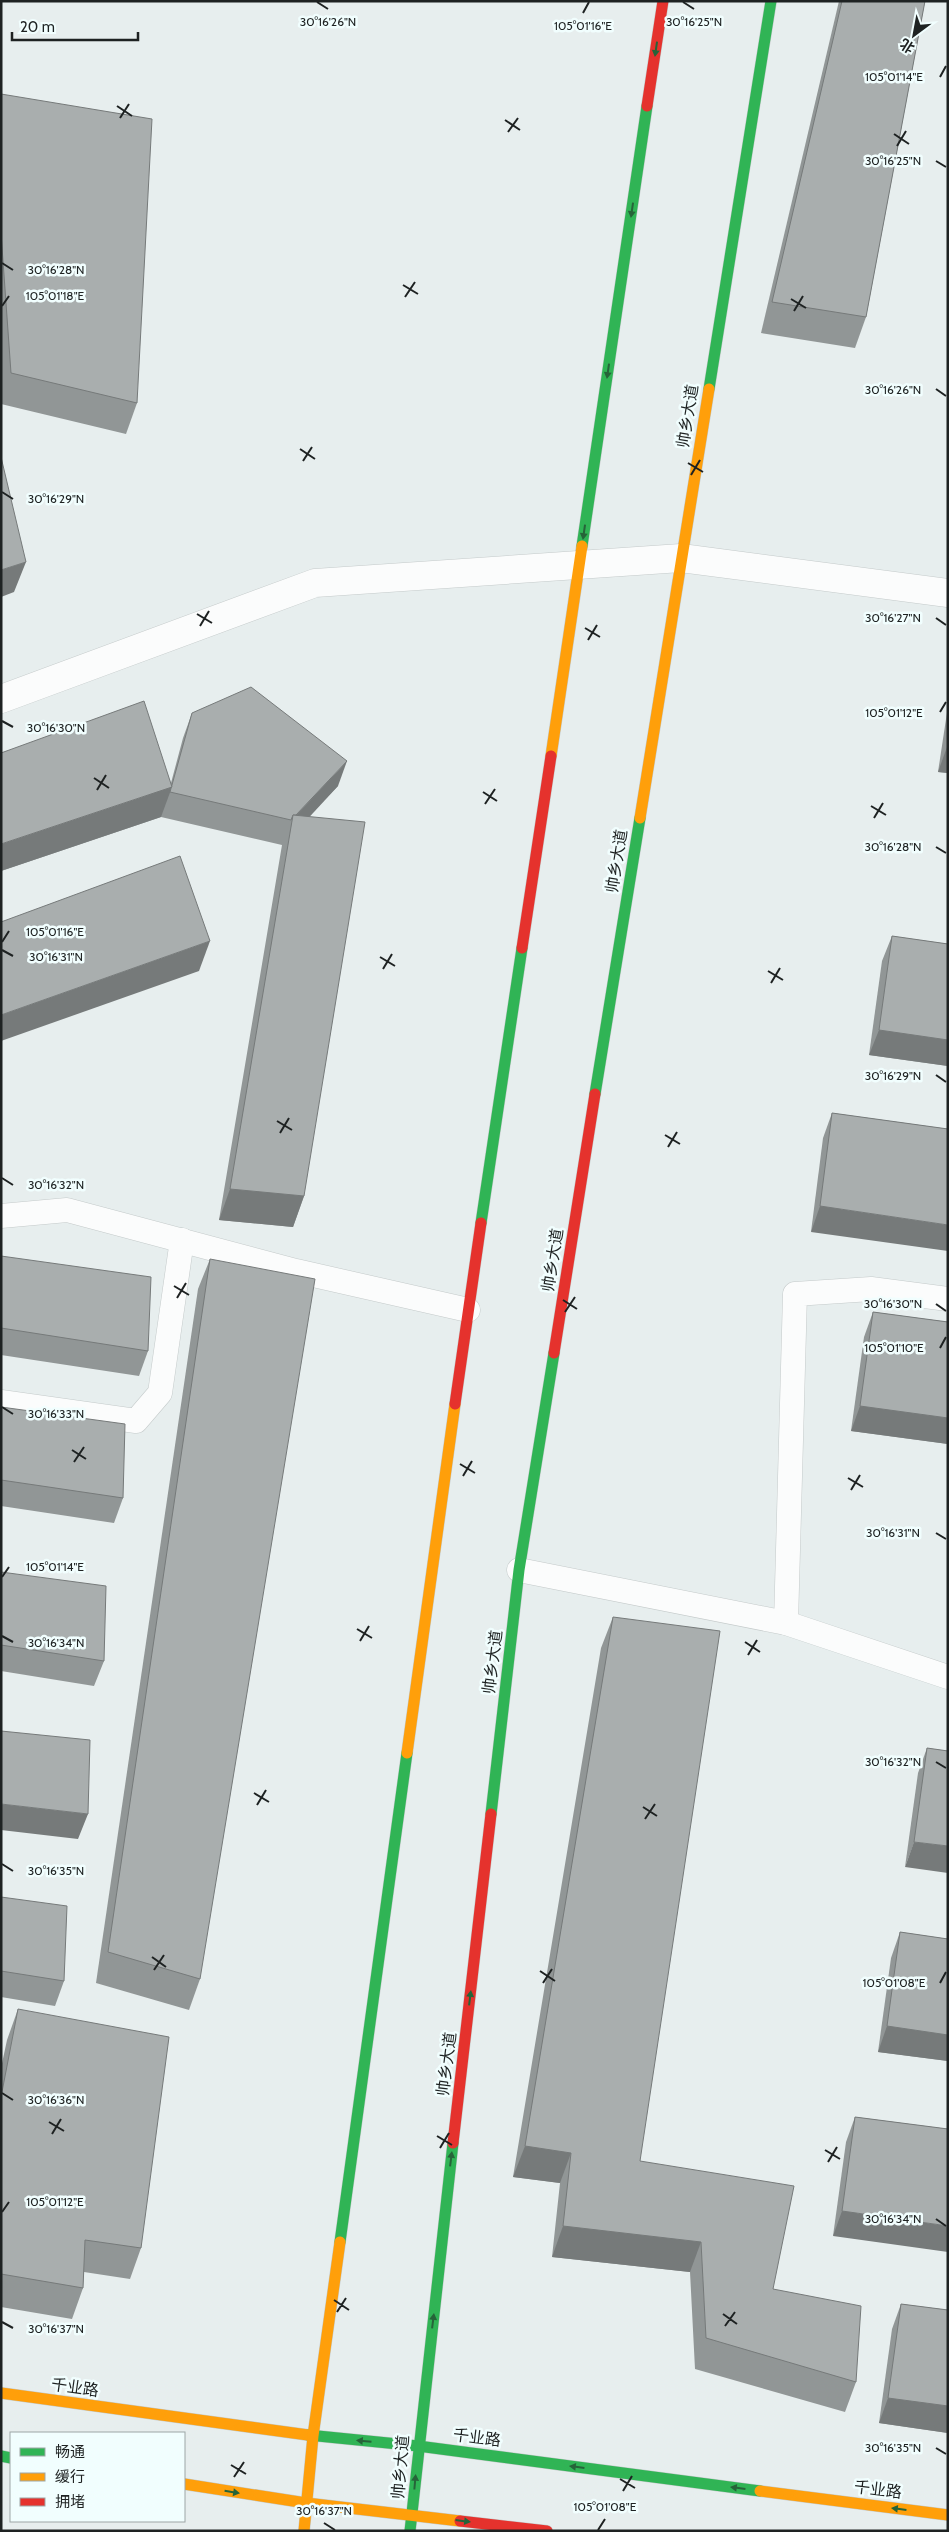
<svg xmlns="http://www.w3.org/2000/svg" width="949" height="2532" font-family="Cabin,'Noto Sans SC',sans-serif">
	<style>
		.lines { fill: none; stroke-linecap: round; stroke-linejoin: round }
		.lane-casing { stroke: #c4caca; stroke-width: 25 }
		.street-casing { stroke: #c4caca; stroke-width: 29 }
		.fast-casing { stroke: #c4caca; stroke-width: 12 }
		.slow-casing { stroke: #c4caca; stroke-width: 12 }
		.jam-casing { stroke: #c4caca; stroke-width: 12 }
		.lane { stroke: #fbfcfc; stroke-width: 24 }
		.street { stroke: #fbfcfc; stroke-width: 28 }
		.fast { stroke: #30b455; stroke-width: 11 }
		.slow { stroke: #ff9f0a; stroke-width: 11 }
		.jam { stroke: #e5322d; stroke-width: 11 }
		.wall { fill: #919696 }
		.shaded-wall { fill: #767a7a }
		.building { fill: #a9aeae; stroke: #767a7a }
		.oneway { fill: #266439 }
		.ticks { fill: none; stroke: #1e2222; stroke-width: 2 }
		.labels { text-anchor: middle; stroke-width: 5; stroke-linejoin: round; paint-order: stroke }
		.street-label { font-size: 16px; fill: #1e2222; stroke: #f1fefe }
		.ticks-label { font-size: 12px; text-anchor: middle; fill: #1e2222; stroke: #f1fefe; stroke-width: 5; stroke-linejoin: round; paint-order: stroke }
	</style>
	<rect width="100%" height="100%" fill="#e7eeee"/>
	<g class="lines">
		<defs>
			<g id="lane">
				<polyline points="1,1216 67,1210 296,1271 468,1310"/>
				<polyline points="1,1402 136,1421 160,1393 182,1240"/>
				<polyline points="519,1570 786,1623 948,1677"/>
				<polyline points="786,1623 795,1294 871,1289 948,1299"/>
			</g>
			<polyline id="street" points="1,699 315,583 681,558 948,593"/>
			<g id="fast">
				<polyline points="709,389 771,1"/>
				<polyline points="582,546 647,106"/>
				<polyline points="595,1094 640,818"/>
				<polyline points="481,1223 522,948"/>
				<polyline points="491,1814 519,1570 554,1353"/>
				<polyline points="340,2242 407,1753"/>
				<polyline points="308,2435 418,2446 760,2491"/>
				<polyline points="1,2456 11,2458"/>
				<polyline points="410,2531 453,2143"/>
			</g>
			<g id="slow">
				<polyline points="551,756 582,546"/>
				<polyline points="640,818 709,389"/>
				<polyline points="407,1753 455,1404"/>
				<polyline points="1,2393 308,2435"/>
				<polyline points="184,2484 306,2503 460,2521"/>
				<polyline points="760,2491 948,2515"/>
				<polyline points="304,2531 313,2436 340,2242"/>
			</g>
			<g id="jam">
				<polyline points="647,106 663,1"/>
				<polyline points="522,948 551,756"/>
				<polyline points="554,1353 595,1094"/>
				<polyline points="455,1404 481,1223"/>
				<polyline points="453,2143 491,1814"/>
				<polyline points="460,2521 547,2531"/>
			</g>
		</defs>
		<use href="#lane" class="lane-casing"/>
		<use href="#street" class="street-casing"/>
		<use href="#fast" class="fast-casing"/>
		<use href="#slow" class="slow-casing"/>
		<use href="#jam" class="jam-casing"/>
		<use href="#lane" class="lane"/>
		<use href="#street" class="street"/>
		<use href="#fast" class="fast"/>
		<use href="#slow" class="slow"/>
		<use href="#jam" class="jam"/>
	</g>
	<g class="wall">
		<polygon points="839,1 925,1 866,317 855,348 761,333"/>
		<polygon points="1,94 137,403 126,434 1,404"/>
		<polygon points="948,706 948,773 938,772"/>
		<polygon points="192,713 338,786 309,816 304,1196 293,1227 219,1220 282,845 161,817 1,871 171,783 183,738"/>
		<polygon points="892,936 948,944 948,1066 869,1055 882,961"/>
		<polygon points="832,1113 948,1129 811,1232 823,1138"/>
		<polygon points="1,1256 148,1351 139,1376 1,1355"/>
		<polygon points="210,1259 200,1979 189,2010 96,1983 198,1289"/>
		<polygon points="873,1312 948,1322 948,1444 851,1431 864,1337"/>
		<polygon points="1,1407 123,1498 114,1523 1,1506"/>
		<polygon points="1,1572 104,1661 94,1686 1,1671"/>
		<polygon points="613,1617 640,2161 773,2289 856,2382 845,2412 695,2369 690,2272 552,2257 560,2183 513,2177 601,1648"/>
		<polygon points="927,1748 948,1751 905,1867 918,1773"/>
		<polygon points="1,1897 64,1981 55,2006 1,1997"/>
		<polygon points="900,1932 948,1939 948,2061 878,2052 891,1958"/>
		<polygon points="18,2009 141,2248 130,2279 84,2272 83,2288 72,2319 1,2307 1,2068 7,2040"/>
		<polygon points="855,2117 948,2129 833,2236 846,2142"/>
		<polygon points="901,2304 948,2310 948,2433 879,2423 892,2329"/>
	</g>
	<g class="shaded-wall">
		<polygon points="26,562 14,592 1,597 1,570"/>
		<polygon points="947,747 948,773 938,772"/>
		<polygon points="347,761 338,786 290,838 293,819"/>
		<polygon points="172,787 161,817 1,871 1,844"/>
		<polygon points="210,941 199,971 1,1041 1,1015"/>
		<polygon points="879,1030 948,1040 948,1066 869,1055"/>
		<polygon points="230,1189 304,1196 293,1227 219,1220"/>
		<polygon points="820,1206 948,1225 948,1251 811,1232"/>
		<polygon points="860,1406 948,1418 948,1444 851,1431"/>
		<polygon points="1,1804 88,1814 78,1839 1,1830"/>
		<polygon points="914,1842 948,1846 948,1873 905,1867"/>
		<polygon points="887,2026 948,2035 948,2061 878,2052"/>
		<polygon points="525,2146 571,2153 560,2183 513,2177"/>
		<polygon points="842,2211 948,2226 948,2252 833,2236"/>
		<polygon points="563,2226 701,2242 690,2272 552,2257"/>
		<polygon points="888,2398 948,2406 948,2433 879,2423"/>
	</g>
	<g class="building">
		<polygon points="842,1 925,1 866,317 772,302"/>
		<polygon points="1,94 152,119 137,403 11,373 1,233"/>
		<polygon points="1,457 26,562 1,570"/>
		<polygon points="251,687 347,761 296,815 293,815 291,820 170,792 192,713"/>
		<polygon points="144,701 172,787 1,844 1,753"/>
		<polygon points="293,815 365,822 304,1196 230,1189"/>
		<polygon points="180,856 210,941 1,1015 1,922"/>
		<polygon points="892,936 948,944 948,1040 879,1030"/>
		<polygon points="832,1113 948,1129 948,1225 820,1206"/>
		<polygon points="1,1256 151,1277 148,1351 1,1328"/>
		<polygon points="210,1259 315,1279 200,1979 108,1952"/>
		<polygon points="873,1312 948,1322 948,1418 860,1406"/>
		<polygon points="1,1407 125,1424 123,1498 1,1480"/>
		<polygon points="1,1572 106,1586 104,1661 1,1645"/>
		<polygon points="613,1617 720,1631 640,2161 794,2186 773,2289 861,2306 856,2382 706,2338 701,2242 563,2226 571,2153 525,2146"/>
		<polygon points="1,1731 90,1740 88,1814 1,1804"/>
		<polygon points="927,1748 948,1751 948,1846 914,1842"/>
		<polygon points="1,1897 67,1906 64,1981 1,1971"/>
		<polygon points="900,1932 948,1939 948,2035 887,2026"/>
		<polygon points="18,2009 169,2037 141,2248 85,2240 83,2288 1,2274 1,2097"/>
		<polygon points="855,2117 948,2129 948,2226 842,2211"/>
		<polygon points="901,2304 948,2310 948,2406 888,2398"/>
	</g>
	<defs><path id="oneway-solid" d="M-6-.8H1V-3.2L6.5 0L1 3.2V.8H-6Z" transform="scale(1.25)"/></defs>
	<g class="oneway">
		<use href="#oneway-solid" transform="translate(656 49) rotate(98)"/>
		<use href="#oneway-solid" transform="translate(632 210) rotate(98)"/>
		<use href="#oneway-solid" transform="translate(608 371) rotate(98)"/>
		<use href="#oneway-solid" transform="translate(584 532) rotate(98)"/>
		<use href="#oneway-solid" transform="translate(470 1998) rotate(-83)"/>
		<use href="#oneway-solid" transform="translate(451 2159) rotate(-83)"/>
		<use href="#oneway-solid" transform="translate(433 2321) rotate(-83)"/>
		<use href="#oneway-solid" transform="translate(364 2441) rotate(-175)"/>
		<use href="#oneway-solid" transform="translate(577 2467) rotate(-173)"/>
		<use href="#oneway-solid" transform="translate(415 2482) rotate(-85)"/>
		<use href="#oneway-solid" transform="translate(738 2488) rotate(-173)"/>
		<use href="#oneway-solid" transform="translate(232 2492) rotate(9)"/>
		<use href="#oneway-solid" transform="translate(899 2509) rotate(-173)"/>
		<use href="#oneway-solid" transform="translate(463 2521) rotate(7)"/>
	</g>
	<path class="ticks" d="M 317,2 L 328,9M 683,2 L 694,9M 583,13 L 589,2M 940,77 L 946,66M 117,106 L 132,116M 120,118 L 129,104M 505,120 L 520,130M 508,132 L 518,118M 894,134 L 909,144M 897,146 L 906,131M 936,161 L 946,167M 2,263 L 13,270M 403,285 L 418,294M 405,297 L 415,282M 791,299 L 806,308M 2,306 L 9,296M 794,311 L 803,296M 936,389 L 946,396M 300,449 L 315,459M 303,461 L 312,447M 688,463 L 703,472M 691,475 L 700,460M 2,492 L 13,499M 197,614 L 212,623M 936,618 L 946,625M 200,626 L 209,611M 585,628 L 600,637M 588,640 L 597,625M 940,712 L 946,702M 2,721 L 13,727M 94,778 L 109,788M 97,790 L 106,775M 483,792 L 497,801M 485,804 L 495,789M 871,806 L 886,815M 874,818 L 883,803M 936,847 L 946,853M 2,942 L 9,931M 2,950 L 13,956M 380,957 L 395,966M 383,969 L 392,954M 768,971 L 783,980M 771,983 L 780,968M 936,1075 L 946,1082M 277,1121 L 292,1130M 280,1133 L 289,1118M 665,1135 L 680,1144M 668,1147 L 677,1132M 2,1178 L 13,1185M 174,1286 L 189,1295M 177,1298 L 186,1283M 563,1300 L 577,1309M 936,1304 L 946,1311M 565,1312 L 575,1297M 940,1348 L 946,1337M 2,1407 L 13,1414M 72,1450 L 86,1459M 74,1462 L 84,1447M 460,1464 L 475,1473M 463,1476 L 472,1461M 848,1478 L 863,1487M 851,1490 L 860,1475M 936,1533 L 946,1539M 2,1577 L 9,1567M 357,1629 L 372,1638M 2,1636 L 13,1642M 360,1641 L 369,1626M 745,1642 L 760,1652M 748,1655 L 757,1640M 936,1762 L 946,1768M 254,1793 L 269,1802M 257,1805 L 266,1790M 643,1807 L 657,1816M 645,1819 L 655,1804M 2,1864 L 13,1871M 152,1957 L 166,1967M 154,1970 L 164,1955M 540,1971 L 555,1981M 543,1983 L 552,1969M 940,1983 L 946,1972M 2,2093 L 13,2100M 49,2122 L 64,2131M 52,2134 L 61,2119M 437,2136 L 452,2145M 440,2148 L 449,2133M 825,2150 L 840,2159M 828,2162 L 837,2147M 2,2212 L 9,2202M 936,2219 L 946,2226M 334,2300 L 349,2310M 337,2312 L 346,2298M 723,2314 L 737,2324M 2,2322 L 13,2328M 725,2326 L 735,2312M 936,2448 L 946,2454M 231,2465 L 246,2474M 234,2477 L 244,2462M 620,2479 L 635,2488M 623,2491 L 632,2476M 324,2523 L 335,2530M 598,2530 L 605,2519"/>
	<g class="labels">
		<g class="street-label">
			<text transform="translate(687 416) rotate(-81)" y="6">帅乡大道</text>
			<text transform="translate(616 861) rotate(-81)" y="6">帅乡大道</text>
			<text transform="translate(552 1260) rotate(-81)" y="6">帅乡大道</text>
			<text transform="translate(492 1662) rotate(-83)" y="6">帅乡大道</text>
			<text transform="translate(446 2064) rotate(-83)" y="6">帅乡大道</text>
			<text transform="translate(75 2387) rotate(8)" y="6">千业路</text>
			<text transform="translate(477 2437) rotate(7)" y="6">千业路</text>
			<text transform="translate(400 2467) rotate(-85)" y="6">帅乡大道</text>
			<text transform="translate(878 2489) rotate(7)" y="6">千业路</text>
		</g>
	</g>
	<g class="ticks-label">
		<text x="328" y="26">30°16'26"N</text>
		<text x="694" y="26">30°16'25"N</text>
		<text x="583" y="30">105°01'16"E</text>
		<text x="894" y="81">105°01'14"E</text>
		<text x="893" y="165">30°16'25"N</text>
		<text x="56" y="274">30°16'28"N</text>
		<text x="55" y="300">105°01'18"E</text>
		<text x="893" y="394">30°16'26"N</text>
		<text x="56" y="503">30°16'29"N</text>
		<text x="893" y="622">30°16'27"N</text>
		<text x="894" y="717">105°01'12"E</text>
		<text x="56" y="732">30°16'30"N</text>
		<text x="893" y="851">30°16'28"N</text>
		<text x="55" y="936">105°01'16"E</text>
		<text x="56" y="961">30°16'31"N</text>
		<text x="893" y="1080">30°16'29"N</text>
		<text x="56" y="1189">30°16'32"N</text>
		<text x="893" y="1308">30°16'30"N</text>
		<text x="894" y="1352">105°01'10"E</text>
		<text x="56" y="1418">30°16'33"N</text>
		<text x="893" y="1537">30°16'31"N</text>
		<text x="55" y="1571">105°01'14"E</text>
		<text x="56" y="1647">30°16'34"N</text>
		<text x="893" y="1766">30°16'32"N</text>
		<text x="56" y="1875">30°16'35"N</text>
		<text x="894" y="1987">105°01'08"E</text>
		<text x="56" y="2104">30°16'36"N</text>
		<text x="55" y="2206">105°01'12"E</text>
		<text x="893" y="2223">30°16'34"N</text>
		<text x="56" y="2333">30°16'37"N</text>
		<text x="893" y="2452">30°16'35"N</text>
		<text x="605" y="2511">105°01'08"E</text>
		<text x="324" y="2515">30°16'37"N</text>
	</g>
	<rect width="949" height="2532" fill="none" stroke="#1e2222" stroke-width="5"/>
	<rect x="10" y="2432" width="175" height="90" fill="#f1fefe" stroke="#9da6a6"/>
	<rect x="20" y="2448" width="25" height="8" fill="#30b455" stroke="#9da6a6"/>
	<text x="55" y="2457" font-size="15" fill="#1e2222">畅通</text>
	<rect x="20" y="2473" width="25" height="8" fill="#ff9f0a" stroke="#9da6a6"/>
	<text x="55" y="2482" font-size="15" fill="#1e2222">缓行</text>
	<rect x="20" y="2498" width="25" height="8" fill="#e5322d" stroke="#9da6a6"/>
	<text x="55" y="2507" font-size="15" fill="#1e2222">拥堵</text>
	<g transform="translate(914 35) rotate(212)" stroke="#f1fefe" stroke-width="4" paint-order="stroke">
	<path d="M0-4L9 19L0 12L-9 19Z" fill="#1e2222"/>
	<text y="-8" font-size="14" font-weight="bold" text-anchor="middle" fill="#1e2222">北</text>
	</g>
	<path d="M12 32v8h126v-8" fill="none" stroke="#1e2222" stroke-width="2.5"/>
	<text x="20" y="32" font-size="15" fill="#1e2222" stroke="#f1fefe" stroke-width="4" paint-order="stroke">20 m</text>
</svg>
